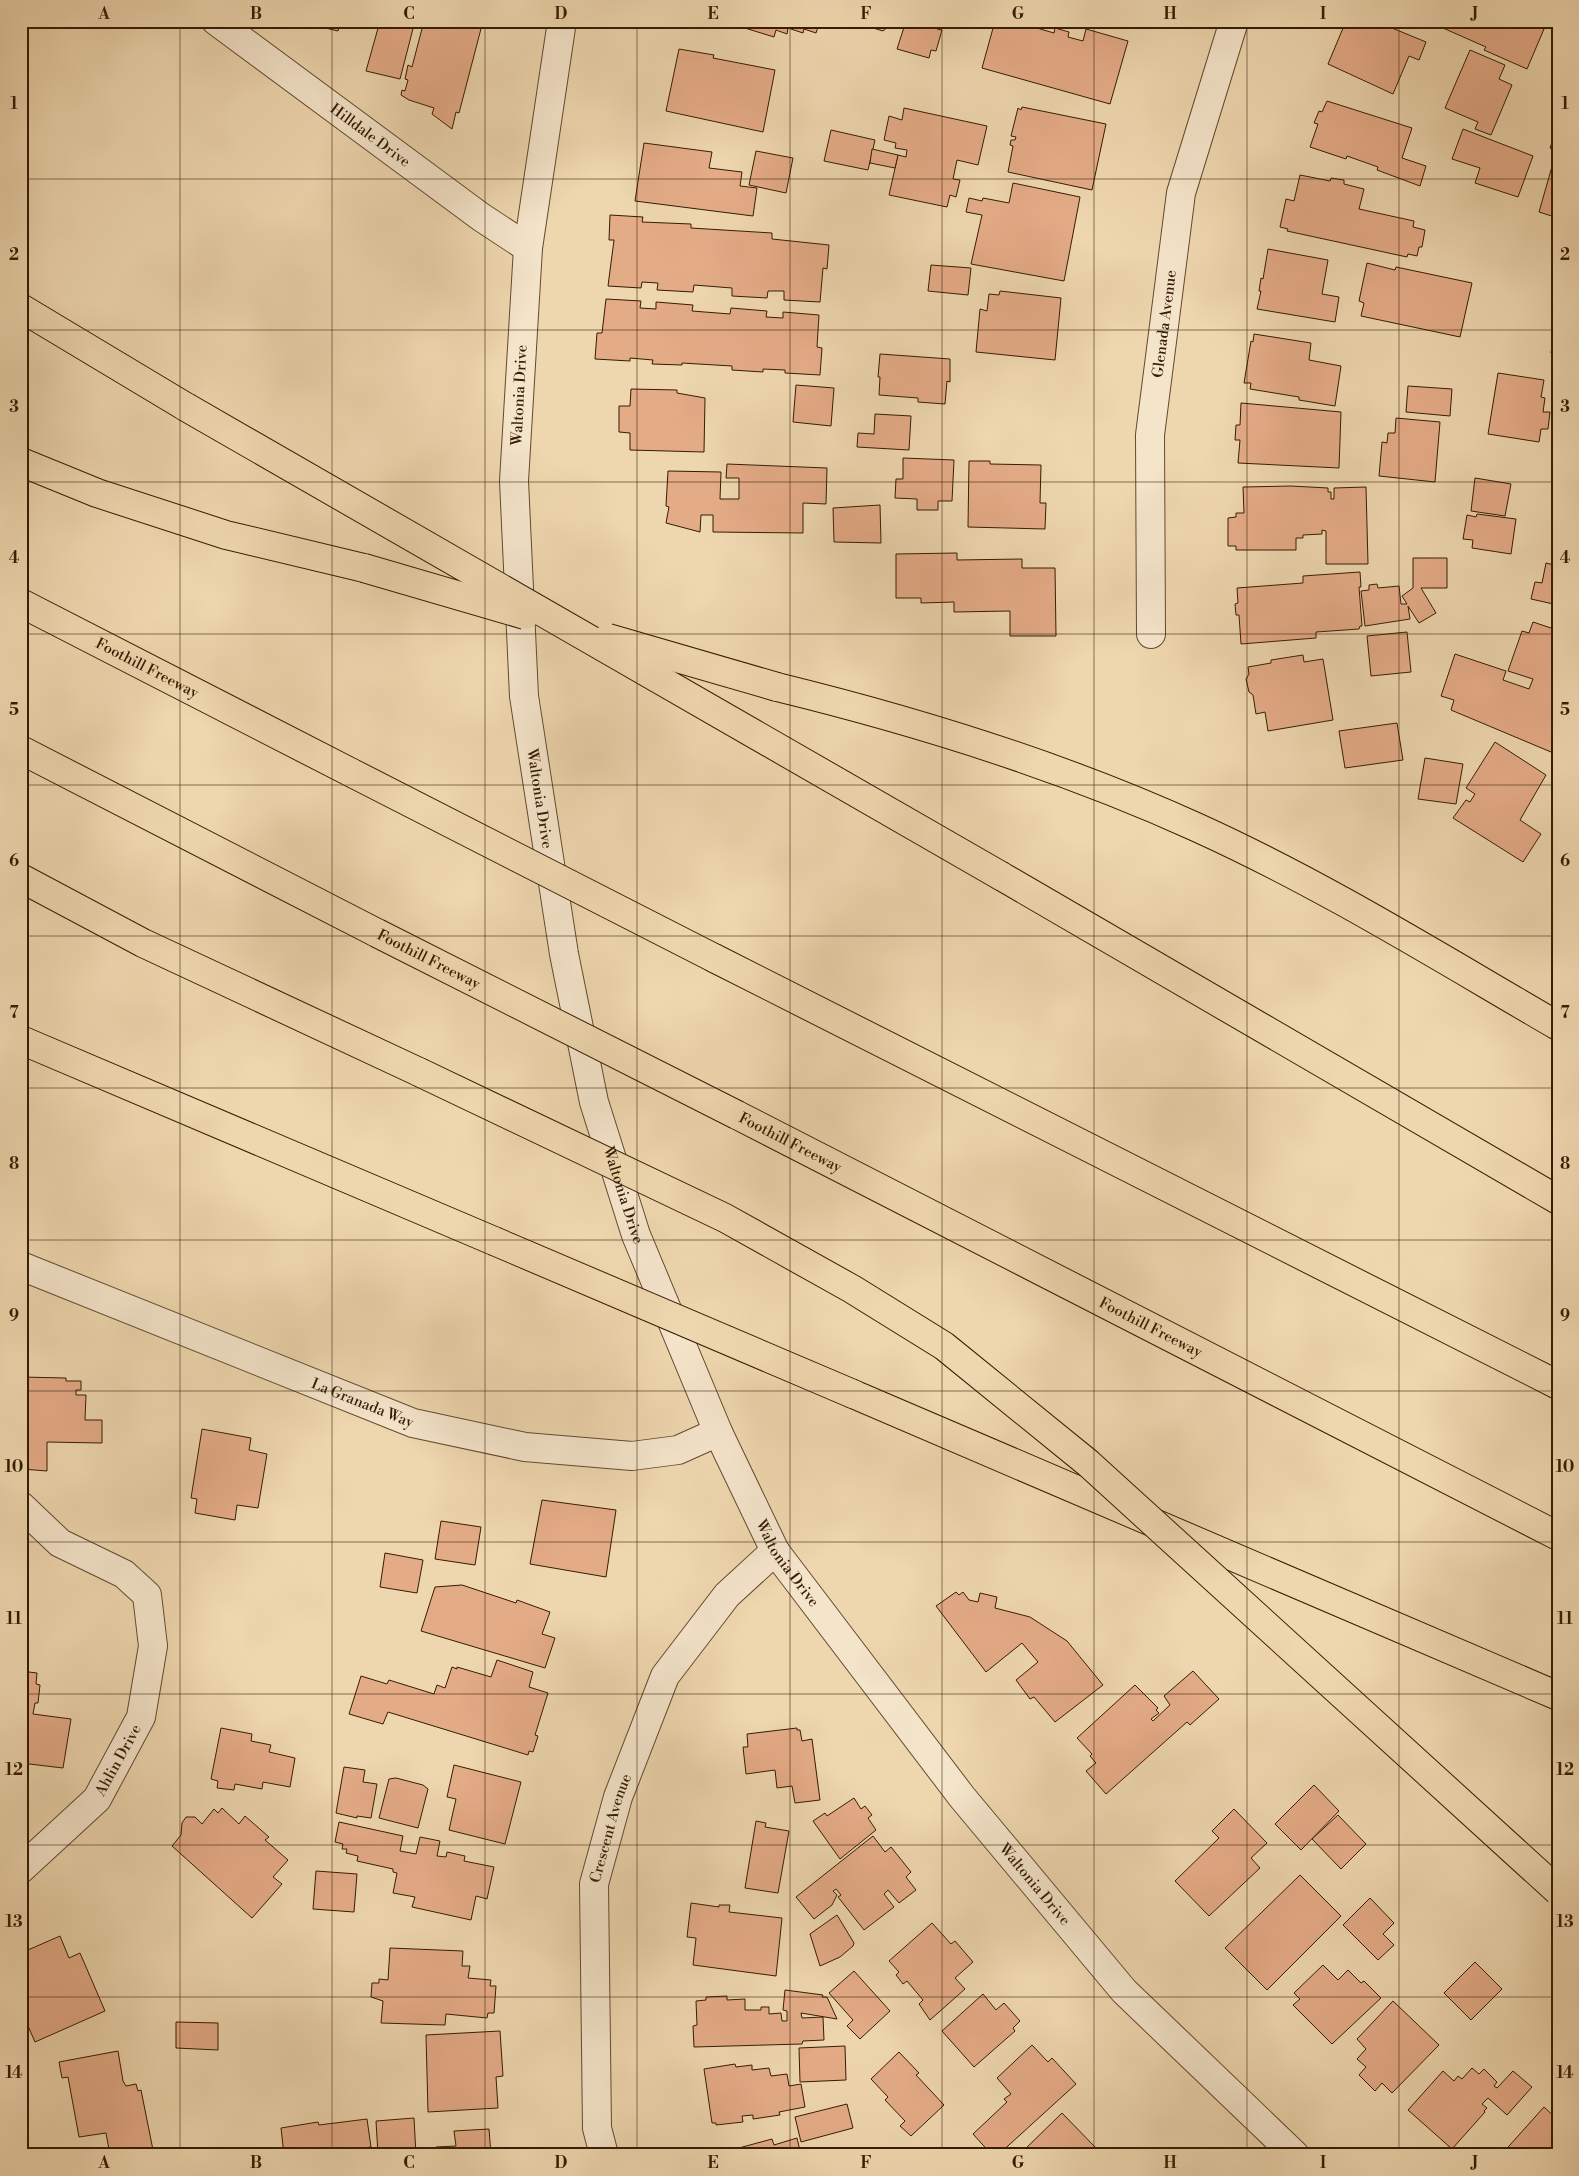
<svg xmlns="http://www.w3.org/2000/svg" width="1579" height="2176" font-family="'Libre Bodoni',serif">
	<style>
		.building { fill: #e4ab87; stroke: #351c03 }
		.lines { fill: none; stroke-linecap: round; stroke-linejoin: round }
		.minor-casing { stroke: #634a2e; stroke-width: 30 }
		.motorway-casing { stroke: #351c03; stroke-width: 30 }
		.minor { stroke: #f4e4ca; stroke-width: 28 }
		.motorway { stroke: #eed6ae; stroke-width: 28 }
		.motorway-bridge-casing { stroke: #351c03; stroke-width: 30; stroke-linecap: butt }
		.motorway-bridge { stroke: #eed6ae; stroke-width: 28 }
		.grid { fill: none; stroke: #351c03; stroke-width: 1; stroke-opacity: 0.55 }
		.labels { text-anchor: middle; stroke-width: 4; stroke-linejoin: round; paint-order: stroke }
		.street-label { font-size: 15px; fill: #351c03; stroke: #f4e4ca }
		.neatline { fill: none; stroke: #351c03; stroke-width: 2 }
		.grid-label { font-size: 16px; text-anchor: middle; font-weight: bold; fill: #351c03 }
	</style>
	<rect width="100%" height="100%" fill="#eed6ae"/>
	<filter id="stains"><feTurbulence type="fractalNoise" baseFrequency=".004" numOctaves="4"/><feColorMatrix values="0 0 0 0 .2 0 0 0 0 .09 0 0 0 0 .02 0 0 0 .5 -.17"/></filter>
	<radialGradient id="worn" r=".72"><stop offset=".6" stop-color="#630" stop-opacity="0"/><stop offset="1" stop-color="#630" stop-opacity=".3"/></radialGradient>
	<g class="building">
		<polygon points="304,21 341,21 338,31 304,23"/>
		<polygon points="380,21 415,21 400,79 366,71"/>
		<polygon points="424,21 483,21 459,113 456,112 452,129 432,114 434,108 409,100 401,95 402,90 405,91 408,80 405,79 408,65 412,67"/>
		<polygon points="722,21 820,21 816,33 804,29 803,33 788,28 787,34 776,30 774,37"/>
		<polygon points="860,21 895,21 883,31 860,24"/>
		<polygon points="906,21 941,21 937,29 942,30 936,51 931,50 929,58 897,49"/>
		<polygon points="995,21 1013,21 1054,33 1055,28 1069,32 1068,37 1083,41 1086,29 1128,41 1110,104 982,68"/>
		<polygon points="1346,21 1375,21 1426,42 1419,60 1409,56 1393,94 1328,64"/>
		<polygon points="1427,21 1529,21 1544,29 1527,69 1484,50 1486,47"/>
		<polygon points="679,49 714,55 713,58 775,70 763,132 666,111"/>
		<polygon points="1470,50 1505,65 1499,79 1512,85 1491,135 1475,129 1478,122 1445,108"/>
		<polygon points="1327,101 1412,128 1402,158 1426,166 1420,186 1377,170 1378,167 1347,156 1346,159 1310,147 1318,124 1314,123 1319,111 1322,112"/>
		<polygon points="1022,107 1106,124 1092,190 1008,172 1013,146 1010,145 1011,140 1015,140 1016,137 1011,136 1018,108 1021,110"/>
		<polygon points="904,108 987,126 978,165 957,160 953,179 960,180 956,197 950,195 947,207 889,195 898,155 906,157 907,150 895,148 896,143 884,140 889,116 902,120"/>
		<polygon points="1558,126 1558,151 1550,148"/>
		<polygon points="1463,129 1533,156 1518,197 1475,183 1480,168 1452,159"/>
		<polygon points="831,130 875,140 868,170 824,161"/>
		<polygon points="644,143 712,152 709,168 742,172 740,186 757,188 753,216 635,201"/>
		<polygon points="872,149 898,155 895,168 870,163"/>
		<polygon points="756,151 793,158 786,193 749,185"/>
		<polygon points="1553,163 1558,165 1558,218 1539,212"/>
		<polygon points="1300,175 1330,181 1331,178 1344,180 1344,184 1364,189 1359,209 1414,221 1413,227 1425,230 1422,247 1419,247 1417,256 1408,254 1407,257 1287,231 1288,229 1280,227 1286,199 1294,201"/>
		<polygon points="1013,183 1080,197 1064,281 971,264 982,215 966,212 969,198 982,201 983,198 1009,203"/>
		<polygon points="610,215 643,217 642,222 691,224 691,228 772,233 772,239 829,245 827,269 823,268 820,302 784,300 784,291 768,291 767,298 732,296 732,288 694,285 693,292 657,290 658,283 642,282 641,288 608,286 614,240 609,240"/>
		<polygon points="1268,249 1328,260 1322,294 1339,297 1335,322 1257,309 1261,291 1259,291 1261,278 1263,279"/>
		<polygon points="1367,263 1395,270 1396,267 1472,283 1460,337 1361,316 1364,303 1359,301"/>
		<polygon points="931,265 971,268 968,295 928,291"/>
		<polygon points="1000,291 1061,298 1055,360 976,352 980,309 987,311 989,294 999,295"/>
		<polygon points="606,299 641,301 640,308 656,309 656,302 693,305 692,311 730,314 731,308 767,311 766,317 783,318 783,312 819,315 817,347 822,348 820,375 785,373 785,370 763,369 763,372 732,370 732,366 682,363 682,365 652,364 653,360 630,358 630,361 595,359 597,333 602,333"/>
		<polygon points="1557,314 1558,314 1558,354 1551,353"/>
		<polygon points="1254,334 1311,343 1309,360 1341,366 1335,406 1299,400 1299,397 1250,389 1251,383 1244,383 1251,341 1253,342"/>
		<polygon points="880,354 950,359 950,382 947,381 945,404 918,402 918,398 879,395 880,377 878,377"/>
		<polygon points="1498,373 1544,380 1541,397 1545,398 1543,412 1550,412 1548,429 1541,429 1539,442 1488,434"/>
		<polygon points="796,385 834,388 831,426 793,422"/>
		<polygon points="1408,386 1452,389 1450,416 1406,412"/>
		<polygon points="631,389 677,390 677,393 705,398 704,452 630,450 630,433 619,432 619,406 630,406"/>
		<polygon points="1241,403 1341,412 1339,468 1238,463 1240,440 1235,440 1236,425 1240,425"/>
		<polygon points="875,414 911,416 909,450 857,447 858,433 874,434"/>
		<polygon points="1396,418 1440,422 1435,482 1379,476 1382,442 1387,443 1388,433 1395,433"/>
		<polygon points="903,458 954,460 952,501 938,501 938,510 917,510 917,499 895,498 896,479 903,479"/>
		<polygon points="969,461 990,461 990,464 1041,465 1040,503 1046,503 1045,529 968,527"/>
		<polygon points="727,464 827,468 826,504 803,503 803,533 713,532 713,515 701,515 700,532 666,523 669,507 666,506 668,471 721,472 720,499 739,499 739,478 726,478"/>
		<polygon points="1475,478 1511,484 1505,516 1471,511"/>
		<polygon points="1291,486 1328,488 1328,492 1331,492 1331,499 1334,499 1334,488 1366,487 1368,564 1326,564 1326,531 1322,530 1322,534 1303,535 1303,538 1296,538 1296,550 1236,550 1236,546 1228,546 1228,518 1236,517 1236,513 1244,513 1243,487"/>
		<polygon points="880,505 881,543 834,542 833,508"/>
		<polygon points="1477,514 1516,519 1511,554 1472,548 1473,540 1463,539 1467,515 1476,517"/>
		<polygon points="957,553 957,560 1022,559 1022,568 1055,568 1056,636 1010,636 1010,611 954,612 954,602 921,603 921,598 896,598 896,554"/>
		<polygon points="1413,558 1447,558 1447,588 1421,588 1436,613 1419,623 1408,606 1410,619 1365,626 1361,591 1369,590 1369,585 1377,584 1378,588 1399,586 1401,604 1407,604 1402,596 1413,588"/>
		<polygon points="1546,563 1558,566 1558,605 1531,599 1535,582 1542,583"/>
		<polygon points="1360,572 1361,587 1359,587 1362,626 1360,626 1359,629 1316,632 1316,638 1241,644 1239,615 1236,615 1235,604 1238,603 1237,588 1303,583 1303,576"/>
		<polygon points="1533,622 1557,630 1558,627 1558,731 1551,752 1451,710 1454,700 1441,696 1455,654 1506,671 1503,680 1529,689 1533,679 1508,671 1522,631 1529,633"/>
		<polygon points="1407,632 1411,672 1371,676 1367,636"/>
		<polygon points="1303,655 1304,662 1323,659 1333,720 1268,731 1265,712 1256,714 1253,695 1249,692 1246,679 1249,674 1248,667 1271,663 1271,660"/>
		<polygon points="1397,723 1403,760 1345,768 1339,731"/>
		<polygon points="1495,742 1546,775 1520,820 1541,834 1523,862 1453,818 1466,800 1470,802 1475,794 1466,788"/>
		<polygon points="1425,758 1463,764 1456,804 1418,799"/>
		<polygon points="21,1377 66,1378 66,1381 81,1381 81,1390 76,1390 76,1395 86,1395 85,1420 102,1420 102,1443 47,1442 47,1471 22,1469 24,1396 21,1396"/>
		<polygon points="202,1429 251,1438 249,1450 267,1454 258,1508 237,1505 235,1520 195,1513 197,1499 191,1498"/>
		<polygon points="542,1500 616,1510 606,1577 530,1564"/>
		<polygon points="441,1521 481,1527 475,1565 435,1559"/>
		<polygon points="385,1553 423,1560 417,1593 380,1587"/>
		<polygon points="462,1585 516,1603 517,1600 550,1612 542,1634 555,1638 545,1668 421,1631 435,1587"/>
		<polygon points="956,1592 959,1595 963,1592 969,1600 978,1602 980,1593 997,1597 995,1608 1030,1617 1067,1641 1103,1685 1055,1722 1034,1697 1030,1699 1016,1680 1038,1662 1022,1643 986,1672 936,1606"/>
		<polygon points="497,1660 533,1672 529,1687 548,1693 535,1735 538,1736 533,1752 529,1751 528,1755 388,1712 383,1724 349,1714 361,1676 387,1684 389,1680 434,1694 437,1685 445,1688 452,1667 457,1669 457,1667 491,1677"/>
		<polygon points="21,1671 37,1673 36,1684 40,1685 38,1703 35,1703 33,1714 71,1719 63,1768 21,1763 24,1729 21,1728"/>
		<polygon points="1193,1671 1219,1699 1190,1725 1187,1722 1106,1794 1086,1771 1096,1763 1090,1756 1092,1754 1077,1738 1135,1685 1158,1708 1156,1710 1159,1713 1151,1719 1153,1721 1170,1705 1164,1696"/>
		<polygon points="221,1728 252,1734 251,1741 271,1745 269,1752 295,1758 290,1787 263,1782 262,1789 235,1784 234,1790 217,1788 218,1781 211,1779"/>
		<polygon points="797,1728 797,1730 800,1730 802,1741 812,1739 820,1800 795,1803 792,1786 777,1788 775,1770 746,1774 743,1747 748,1747 747,1734"/>
		<polygon points="454,1765 521,1782 505,1844 449,1830 456,1799 447,1797"/>
		<polygon points="344,1767 365,1770 363,1782 377,1784 371,1818 357,1816 357,1818 336,1813"/>
		<polygon points="396,1778 423,1785 428,1789 418,1828 379,1818 389,1779"/>
		<polygon points="1314,1785 1339,1811 1301,1850 1275,1824"/>
		<polygon points="854,1798 861,1809 865,1806 872,1815 868,1818 876,1830 840,1859 813,1821 825,1813 827,1816"/>
		<polygon points="222,1808 239,1824 245,1816 269,1837 265,1840 288,1860 273,1877 282,1884 252,1918 172,1846 181,1835 182,1823 186,1817 195,1817 202,1824 214,1809 218,1813"/>
		<polygon points="1234,1809 1267,1843 1251,1858 1260,1868 1209,1916 1175,1881 1219,1838 1212,1831"/>
		<polygon points="1338,1815 1366,1844 1341,1869 1312,1839"/>
		<polygon points="756,1821 766,1823 765,1827 789,1831 778,1893 745,1888"/>
		<polygon points="339,1822 403,1836 400,1851 416,1854 420,1837 440,1841 437,1856 446,1857 447,1852 465,1856 464,1861 494,1867 487,1899 476,1896 471,1920 412,1907 415,1897 393,1893 397,1873 393,1872 393,1869 357,1861 358,1856 346,1853 347,1849 342,1849 343,1844 335,1842"/>
		<polygon points="873,1836 885,1852 891,1847 911,1872 906,1877 916,1890 899,1903 888,1890 884,1894 894,1907 864,1930 838,1897 841,1895 836,1889 833,1891 837,1895 832,1905 814,1919 796,1897"/>
		<polygon points="316,1871 357,1874 354,1912 313,1909"/>
		<polygon points="1300,1875 1341,1916 1267,1990 1225,1948"/>
		<polygon points="1370,1898 1394,1923 1383,1934 1394,1945 1378,1960 1343,1925"/>
		<polygon points="691,1903 719,1907 719,1905 730,1905 729,1912 782,1918 776,1976 693,1965 696,1938 687,1937"/>
		<polygon points="837,1915 854,1943 853,1946 840,1957 820,1966 810,1934"/>
		<polygon points="932,1923 951,1944 955,1941 973,1962 955,1978 965,1989 930,2020 919,2004 923,2000 907,1981 903,1984 896,1975 899,1972 889,1961"/>
		<polygon points="60,1936 69,1958 80,1953 105,2011 35,2042 21,2010 21,1996 26,1993 21,1981 21,1953"/>
		<polygon points="390,1948 463,1951 462,1966 470,1966 468,1978 491,1980 490,1986 496,1986 494,2013 488,2013 487,2018 446,2014 445,2025 381,2023 383,2001 371,1997 372,1983 379,1983 379,1979 388,1980"/>
		<polygon points="1475,1962 1502,1989 1471,2020 1444,1993"/>
		<polygon points="1323,1965 1338,1980 1348,1970 1361,1983 1364,1981 1381,1998 1332,2044 1293,2005 1300,1999 1294,1993"/>
		<polygon points="854,1971 890,2011 860,2039 847,2026 853,2020 829,1993"/>
		<polygon points="785,1990 823,1995 822,1997 827,1997 837,2019 801,2013 802,2018 823,2017 824,2040 803,2041 802,2044 694,2047 693,2026 697,2025 696,2001 706,2000 706,1997 727,1996 727,2000 745,1999 745,2010 761,2010 761,2007 769,2007 769,2014 781,2013 782,2021 787,2021 787,2011 783,2010"/>
		<polygon points="983,1994 996,2010 1004,2003 1020,2021 1013,2028 1015,2031 974,2067 942,2031"/>
		<polygon points="1393,2001 1439,2045 1392,2093 1382,2083 1375,2091 1359,2075 1366,2067 1357,2059 1366,2049 1357,2039"/>
		<polygon points="176,2022 218,2023 218,2050 176,2048"/>
		<polygon points="500,2031 503,2076 496,2077 498,2108 428,2112 426,2035"/>
		<polygon points="1032,2045 1048,2062 1052,2058 1076,2084 998,2155 992,2155 973,2134 1007,2102 1004,2099 1011,2094 997,2078"/>
		<polygon points="845,2046 846,2080 800,2082 799,2048"/>
		<polygon points="118,2051 123,2081 126,2086 136,2084 138,2091 141,2090 154,2155 110,2155 106,2133 79,2137 68,2077 62,2078 59,2062"/>
		<polygon points="899,2052 919,2073 916,2075 944,2105 911,2136 900,2126 905,2121 885,2100 888,2097 871,2079"/>
		<polygon points="735,2064 736,2067 752,2065 752,2070 769,2068 771,2076 787,2074 789,2086 801,2084 805,2107 779,2112 780,2115 753,2119 753,2115 742,2116 743,2122 716,2125 716,2123 712,2123 704,2069"/>
		<polygon points="1472,2068 1479,2074 1484,2069 1497,2082 1494,2086 1497,2088 1513,2071 1532,2087 1507,2115 1488,2098 1482,2104 1487,2108 1484,2111 1485,2112 1452,2149 1408,2110 1443,2071 1454,2081 1458,2076 1462,2079"/>
		<polygon points="847,2104 853,2128 801,2142 795,2117"/>
		<polygon points="1544,2107 1558,2120 1558,2155 1501,2155"/>
		<polygon points="1062,2113 1096,2148 1089,2155 1019,2155"/>
		<polygon points="414,2118 416,2155 378,2155 376,2121"/>
		<polygon points="367,2119 371,2147 369,2147 370,2155 284,2155 281,2128 318,2122 319,2125"/>
		<polygon points="489,2129 491,2155 437,2155 436,2147 456,2146 454,2131"/>
		<polygon points="797,2138 801,2155 713,2155 772,2139 774,2145"/>
	</g>
	<g class="lines">
		<defs>
			<g id="minor">
				<path id="s1" d="M 216,21 L 481,217 L 528,248"/>
				<path id="s2" d="M 562,21 L 528,248 L 514,481 L 524,696 L 564,954 L 594,1102 L 636,1235 L 718,1432 L 775,1551 L 962,1797 L 1124,1991 L 1295,2155"/>
				<path id="s3" d="M 1151,634 L 1150,435 L 1181,193 L 1234,21"/>
				<path id="s4" d="M 21,1266 L 413,1423 L 525,1447 L 632,1456 L 678,1450 L 718,1432"/>
				<polyline points="21,1506 60,1543 124,1574 147,1595 153,1646 141,1717 97,1799 21,1869"/>
				<path id="s5" d="M 604,2155 L 597,2128 L 594,1884 L 618,1797 L 665,1676 L 727,1595 L 775,1551"/>
			</g>
			<g id="motorway">
				<polyline points="21,308 186,407"/>
				<polyline points="21,462 97,493 226,535 364,568"/>
				<path id="s6" d="M 21,603 L 352,773"/>
				<path d="M 777,687 C 920,722 1062,766 1196,827 C 1322,884 1439,957 1558,1026"/>
				<polyline points="21,750 377,933"/>
				<polyline points="1001,876 1558,1200"/>
				<polyline points="21,878 143,943 419,1072"/>
				<polyline points="714,958 1558,1385"/>
				<polyline points="21,1040 494,1241"/>
				<path id="s7" d="M 737,1115 L 1558,1536"/>
				<polyline points="853,1394 1558,1696"/>
			</g>
		</defs>
		<use href="#minor" class="minor-casing"/>
		<use href="#motorway" class="motorway-casing"/>
		<use href="#minor" class="minor"/>
		<use href="#motorway" class="motorway"/>
		<defs>
			<g id="motorway-bridge">
				<polyline points="186,407 1001,876"/>
				<polyline points="364,568 525,615"/>
				<polyline points="608,638 777,687"/>
				<polyline points="352,773 714,958"/>
				<path id="s8" d="M 377,933 L 737,1115"/>
				<polyline points="419,1072 725,1218 852,1289 944,1346 1088,1463 1558,1891"/>
				<polyline points="494,1241 853,1394"/>
			</g>
		</defs>
		<use href="#motorway-bridge" class="motorway-bridge-casing"/>
		<use href="#motorway-bridge" class="motorway-bridge"/>
	</g>
	<path class="grid" d="M 180,21 L 180,2155M 332,21 L 332,2155M 485,21 L 485,2155M 637,21 L 637,2155M 790,21 L 790,2155M 942,21 L 942,2155M 1094,21 L 1094,2155M 1247,21 L 1247,2155M 1399,21 L 1399,2155M 21,179 L 1558,179M 21,330 L 1558,330M 21,482 L 1558,482M 21,634 L 1558,634M 21,785 L 1558,785M 21,936 L 1558,936M 21,1088 L 1558,1088M 21,1240 L 1558,1240M 21,1391 L 1558,1391M 21,1542 L 1558,1542M 21,1694 L 1558,1694M 21,1845 L 1558,1845M 21,1997 L 1558,1997"/>
	<g class="labels">
		<g class="street-label">
			<text dy="5" stroke="none"><textPath href="#s1" startOffset="192">Hilldale Drive</textPath></text>
			<text dy="5" stroke="none"><textPath href="#s3" startOffset="311">Glenada Avenue</textPath></text>
			<text transform="translate(519 395) rotate(-87)" y="5">Waltonia Drive</text>
			<text dy="5" stroke="none"><textPath href="#s6" startOffset="142">Foothill Freeway</textPath></text>
			<text dy="5" stroke="none"><textPath href="#s2" startOffset="782">Waltonia Drive</textPath></text>
			<text dy="5" stroke="none"><textPath href="#s8" startOffset="58">Foothill Freeway</textPath></text>
			<text dy="5" stroke="none"><textPath href="#s7" startOffset="60">Foothill Freeway</textPath></text>
			<text dy="5" stroke="none"><textPath href="#s2" startOffset="1188">Waltonia Drive</textPath></text>
			<text dy="5" stroke="none"><textPath href="#s7" startOffset="465">Foothill Freeway</textPath></text>
			<text dy="5" stroke="none"><textPath href="#s4" startOffset="368">La Granada Way</textPath></text>
			<text dy="5" stroke="none"><textPath href="#s2" startOffset="1592">Waltonia Drive</textPath></text>
			<text transform="translate(118 1760) rotate(-61)" y="5">Ahlin Drive</text>
			<text dy="5" stroke="none"><textPath href="#s5" startOffset="330">Crescent Avenue</textPath></text>
			<text dy="5" stroke="none"><textPath href="#s2" startOffset="1998">Waltonia Drive</textPath></text>
		</g>
	</g>
	<rect width="1579" height="2176" fill="none" stroke="#eed6ae" stroke-width="55"/>
	<rect x="28" y="28" width="1524" height="2120" class="neatline"/>
	<g class="grid-label">
		<text x="104" y="19">A</text>
		<text x="256" y="19">B</text>
		<text x="409" y="19">C</text>
		<text x="561" y="19">D</text>
		<text x="713" y="19">E</text>
		<text x="866" y="19">F</text>
		<text x="1018" y="19">G</text>
		<text x="1170" y="19">H</text>
		<text x="1323" y="19">I</text>
		<text x="1475" y="19">J</text>
		<text x="14" y="109">1</text>
		<text x="1565" y="109">1</text>
		<text x="14" y="260">2</text>
		<text x="1565" y="260">2</text>
		<text x="14" y="412">3</text>
		<text x="1565" y="412">3</text>
		<text x="14" y="563">4</text>
		<text x="1565" y="563">4</text>
		<text x="14" y="715">5</text>
		<text x="1565" y="715">5</text>
		<text x="14" y="866">6</text>
		<text x="1565" y="866">6</text>
		<text x="14" y="1018">7</text>
		<text x="1565" y="1018">7</text>
		<text x="14" y="1169">8</text>
		<text x="1565" y="1169">8</text>
		<text x="14" y="1321">9</text>
		<text x="1565" y="1321">9</text>
		<text x="14" y="1472">10</text>
		<text x="1565" y="1472">10</text>
		<text x="14" y="1624">11</text>
		<text x="1565" y="1624">11</text>
		<text x="14" y="1775">12</text>
		<text x="1565" y="1775">12</text>
		<text x="14" y="1927">13</text>
		<text x="1565" y="1927">13</text>
		<text x="14" y="2078">14</text>
		<text x="1565" y="2078">14</text>
		<text x="104" y="2168">A</text>
		<text x="256" y="2168">B</text>
		<text x="409" y="2168">C</text>
		<text x="561" y="2168">D</text>
		<text x="713" y="2168">E</text>
		<text x="866" y="2168">F</text>
		<text x="1018" y="2168">G</text>
		<text x="1170" y="2168">H</text>
		<text x="1323" y="2168">I</text>
		<text x="1475" y="2168">J</text>
	</g>
	<rect width="100%" height="100%" filter="url(#stains)"/>
	<rect width="100%" height="100%" fill="url(#worn)"/>
</svg>
